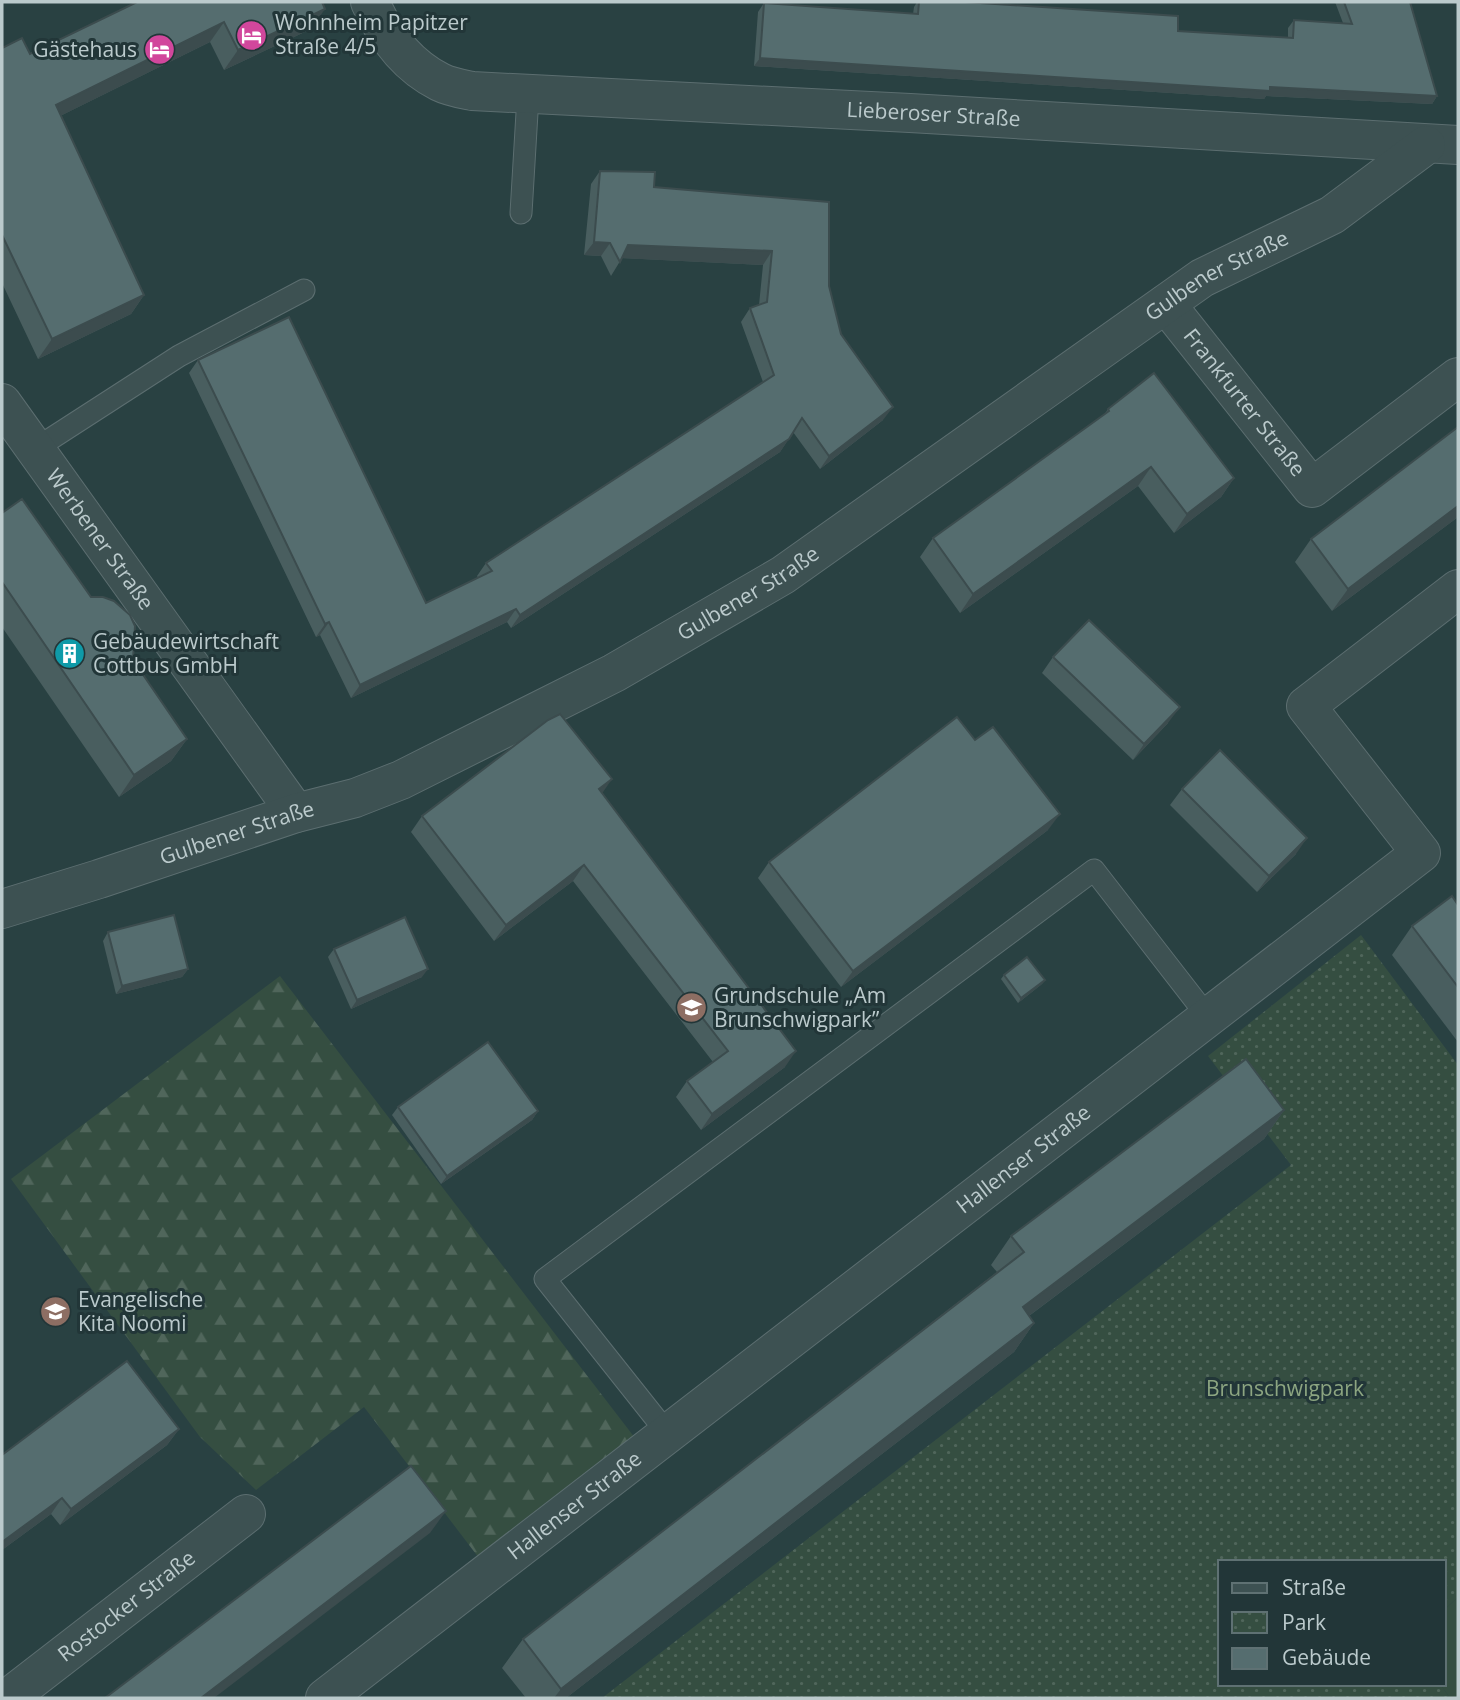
<svg xmlns="http://www.w3.org/2000/svg" width="1460" height="1700" font-family="'Open Sans',sans-serif">
	<style>
		.grass { fill: #354e41 }
		.forest { fill: url(#forest-firs) }
		.park { fill: url(#park-dots) }
		.lines { fill: none; stroke-linecap: round; stroke-linejoin: round }
		.lane-casing { stroke: #5c6e70; stroke-width: 23 }
		.street-casing { stroke: #5c6e70; stroke-width: 40 }
		.lane { stroke: #3d5152; stroke-width: 21 }
		.street { stroke: #3d5152; stroke-width: 38 }
		.wall { fill: #495e5f }
		.shaded-wall { fill: #3c4c4e }
		.building { fill: #556d6f; stroke: #3c4c4e; stroke-width: 2 }
		.labels { text-anchor: middle; stroke-width: 6; stroke-linejoin: round; paint-order: stroke }
		.poi-label { font-size: 21px; fill: #bbcacc; stroke: #223638; text-anchor: start }
		.street-label { font-size: 21px; fill: #bbcacc; stroke: #223638 }
		.park-label { font-size: 21px; fill: #8ca581; stroke: #223638 }
	</style>
	<defs>
		<pattern id="forest-firs" width="22" height="20" patternUnits="userSpaceOnUse" patternTransform="scale(1.75)"><rect width="22" height="20" fill="#354e41"/><path d="M5 1l3.5 6h-7zM16 11l3.5 6h-7z" fill="#50665b"/></pattern>
		<pattern id="park-dots" width="8" height="8" patternUnits="userSpaceOnUse" patternTransform="scale(1.75)"><rect width="8" height="8" fill="#354e41"/><path d="M2 2h.1M6 6h.1" fill="none" stroke="#50665b" stroke-width="1.8" stroke-linecap="round"/></pattern>
	</defs>
	<rect width="100%" height="100%" fill="#294142"/>
	<polygon class="grass" points="1458,1597 1458,1698 1450,1698 1440,1684 1444,1684 1444,1610"/>
	<polygon class="forest" points="280,976 635,1438 482,1562 364,1407 256,1490 200,1437 11,1179"/>
	<polygon class="park" points="1361,935 1458,1065 1458,1597 1444,1610 1444,1562 1220,1562 1220,1684 1440,1684 1450,1698 602,1698 1291,1165 1208,1056"/>
	<g class="lines">
		<defs>
			<g id="lane">
				<polyline points="521,213 528,96"/>
				<polyline points="35,449 179,356 304,290"/>
				<polyline points="668,1434 545,1279 1094,870 1208,1017"/>
			</g>
			<g id="street">
				<path id="s1" d="M 370,2 C 385,36 406,65 440,82 C 450,87 462,89 472,91 L 910,113 L 1458,145"/>
				<path id="s2" d="M 1166,304 L 1312,488 L 1458,377"/>
				<path id="s3" d="M 2,403 L 296,813"/>
				<path id="s4" d="M 2,909 L 99,879 L 296,813 L 355,798 L 401,780 L 614,673 L 783,575 L 1202,278 L 1332,215 L 1426,145"/>
				<path id="s5" d="M 8,1698 L 246,1514"/>
				<path id="s6" d="M 325,1698 L 1421,853 L 1306,706 L 1458,589"/>
			</g>
		</defs>
		<use href="#lane" class="lane-casing"/>
		<use href="#street" class="street-casing"/>
		<use href="#lane" class="lane"/>
		<use href="#street" class="street"/>
	</g>
	<g class="wall">
		<polygon points="137,2 311,29 224,70 210,42 60,116 144,295 131,314 38,359 2,283 2,48 30,54"/>
		<polygon points="917,2 965,2 1178,31 1288,38 1288,28 1294,20 1343,23 1335,2 1410,2 1437,96 1432,104 1266,96 1264,99 754,66 758,12 764,3 913,14 914,7"/>
		<polygon points="600,171 654,187 829,202 829,286 841,334 883,420 820,469 793,432 780,452 511,628 507,622 351,698 320,635 316,637 189,373 198,360 426,603 478,578 477,576 486,563 763,382 741,322 750,308 759,305 763,265 622,258 611,276 601,256 584,255 591,184"/>
		<polygon points="1108,409 1234,478 1221,497 1174,533 1138,486 960,613 920,557 933,538 1104,415"/>
		<polygon points="1458,427 1458,517 1332,611 1295,562 1311,539"/>
		<polygon points="2,513 133,660 187,739 171,761 119,797 2,627"/>
		<polygon points="1053,657 1168,723 1133,760 1042,673"/>
		<polygon points="1182,789 1296,854 1257,892 1170,805"/>
		<polygon points="602,793 785,1067 701,1130 676,1097 687,1081 713,1062 573,881 494,941 411,832 422,816"/>
		<polygon points="1048,830 841,987 758,878 769,862"/>
		<polygon points="1458,905 1458,1042 1392,955 1412,926"/>
		<polygon points="108,932 188,969 182,977 116,994 103,941"/>
		<polygon points="334,949 422,977 351,1009 328,957"/>
		<polygon points="1004,975 1045,980 1042,984 1018,1003 1001,979"/>
		<polygon points="398,1107 538,1111 532,1120 441,1184 392,1115"/>
		<polygon points="1284,1110 1264,1139 1029,1316 1034,1323 1014,1352 566,1698 526,1698 502,1668 523,1639 997,1272 991,1265 1011,1236"/>
		<polygon points="179,1429 167,1445 60,1525 51,1514 2,1550 2,1455"/>
	</g>
	<g class="shaded-wall">
		<polygon points="325,9 311,29 224,70 238,50"/>
		<polygon points="224,22 210,42 42,125 56,105"/>
		<polygon points="760,58 1270,87 1437,96 1432,104 1266,96 1264,99 754,66"/>
		<polygon points="594,242 610,243 601,256 584,255"/>
		<polygon points="628,245 772,251 763,265 619,258"/>
		<polygon points="144,295 131,314 38,359 52,339"/>
		<polygon points="893,407 883,420 820,469 829,456"/>
		<polygon points="789,439 780,452 511,628 520,615"/>
		<polygon points="1151,467 1138,486 960,613 973,594"/>
		<polygon points="1234,478 1221,497 1174,533 1187,514"/>
		<polygon points="1458,506 1458,517 1332,611 1348,589"/>
		<polygon points="516,609 507,622 351,698 360,685"/>
		<polygon points="329,622 320,635 316,637 325,624"/>
		<polygon points="1180,707 1168,723 1133,760 1144,744"/>
		<polygon points="187,739 171,761 119,797 134,775"/>
		<polygon points="612,779 601,795 599,789"/>
		<polygon points="1060,814 1048,830 841,987 853,971"/>
		<polygon points="1307,838 1296,854 1257,892 1269,876"/>
		<polygon points="584,865 573,881 494,941 506,925"/>
		<polygon points="188,969 182,977 116,994 122,986"/>
		<polygon points="428,969 422,977 351,1009 357,1000"/>
		<polygon points="1045,980 1042,984 1018,1003 1021,998"/>
		<polygon points="796,1051 785,1067 701,1130 712,1114"/>
		<polygon points="1284,1110 1264,1139 1002,1336 1023,1307"/>
		<polygon points="538,1111 532,1120 441,1184 447,1176"/>
		<polygon points="1034,1323 1014,1352 566,1698 554,1698 561,1689"/>
		<polygon points="179,1429 167,1445 60,1525 71,1509"/>
		<polygon points="62,1498 51,1514 2,1550 2,1542"/>
		<polygon points="446,1511 430,1533 214,1698 201,1698"/>
	</g>
	<g class="building">
		<polygon points="137,2 322,2 325,9 238,50 224,22 56,105 144,295 52,339 2,235 2,48 22,38 30,54"/>
		<polygon points="919,2 965,2 1178,16 1178,31 1293,38 1294,20 1352,24 1344,2 1410,2 1437,96 1270,87 1270,91 760,58 764,3 918,14"/>
		<polygon points="600,171 655,172 654,187 829,202 829,286 841,334 893,407 829,456 802,418 789,439 520,615 516,609 360,685 329,622 325,624 198,360 289,317 426,603 492,571 486,563 774,375 750,308 767,302 772,251 628,245 620,262 610,243 594,242"/>
		<polygon points="1154,373 1234,478 1187,514 1151,467 973,594 933,538 1109,411 1108,409"/>
		<polygon points="1458,427 1458,506 1348,589 1311,539"/>
		<polygon points="22,499 91,597 103,597 114,601 130,615 135,626 133,660 187,739 134,775 2,582 2,513"/>
		<polygon points="1089,620 1180,707 1144,744 1053,657"/>
		<polygon points="560,714 612,779 599,789 796,1051 712,1114 687,1081 728,1051 584,865 506,925 422,816 548,720"/>
		<polygon points="957,717 975,740 993,727 1060,814 853,971 769,862"/>
		<polygon points="1220,750 1307,838 1269,876 1182,789"/>
		<polygon points="1452,896 1458,905 1458,987 1412,926"/>
		<polygon points="174,915 188,969 122,986 108,932"/>
		<polygon points="405,917 428,969 357,1000 334,949"/>
		<polygon points="1027,957 1045,980 1021,998 1004,975"/>
		<polygon points="488,1042 538,1111 447,1176 398,1107"/>
		<polygon points="1246,1059 1284,1110 1023,1307 1034,1323 561,1689 523,1639 1024,1252 1011,1236"/>
		<polygon points="127,1361 179,1429 71,1509 62,1498 2,1542 2,1455"/>
		<polygon points="411,1466 446,1511 201,1698 105,1698"/>
	</g>
	<defs>
		<symbol id="hotel-disc" viewBox="-11 -11 22 22"><circle r="9.5" fill="#d1479c" stroke="#223638"/><path d="M-6-4.5h1.5V1H6V5H4.5V3h-9V5H-6ZM-4 0a1.8 1.8 0 1 1 3.6 0ZM.5 0V-2.5h3Q6-2.5 6 0Z" fill="#fff"/></symbol>
		<symbol id="building-disc" viewBox="-11 -11 22 22"><circle r="9.5" fill="#0f9aa8" stroke="#223638"/><path d="M-4-6H4V6H1V3H-1V6H-4ZM-2.5-4.3h1.7v1.8h-1.7ZM.8-4.3h1.7v1.8H.8ZM-2.5-1h1.7V.8h-1.7ZM.8-1h1.7V.8H.8Z" fill="#fff"/></symbol>
		<symbol id="school-disc" viewBox="-11 -11 22 22"><circle r="9.5" fill="#8d6e63" stroke="#223638"/><path d="M0-5L7-2L0 1L-7-2ZM-4 1L0 2.5L4 1V4Q0 6-4 4Z" fill="#fff"/></symbol>
	</defs>
	<g fill-rule="evenodd">
		<use href="#hotel-disc" x="234" y="18" width="35" height="35"/>
		<use href="#hotel-disc" x="142" y="32" width="35" height="35"/>
		<use href="#building-disc" x="52" y="636" width="35" height="35"/>
		<use href="#school-disc" x="674" y="990" width="35" height="35"/>
		<use href="#school-disc" x="38" y="1294" width="35" height="35"/>
	</g>
	<g class="labels">
		<g class="poi-label">
			<text x="275" y="30">Wohnheim Papitzer<tspan x="275" dy="24">Straße 4/5</tspan></text>
			<text x="137" y="57" text-anchor="end">Gästehaus</text>
			<text x="93" y="649">Gebäudewirtschaft<tspan x="93" dy="24">Cottbus GmbH</tspan></text>
			<text x="714" y="1003">Grundschule „Am<tspan x="714" dy="24">Brunschwigpark”</tspan></text>
			<text x="78" y="1307">Evangelische<tspan x="78" dy="24">Kita Noomi</tspan></text>
		</g>
		<g class="street-label">
			<text dy="7" stroke="none"><textPath href="#s1" startOffset="604">Lieberoser Straße</textPath></text>
			<text dy="7" stroke="none"><textPath href="#s4" startOffset="1381">Gulbener Straße</textPath></text>
			<text dy="7" stroke="none"><textPath href="#s2" startOffset="126">Frankfurter Straße</textPath></text>
			<text dy="7" stroke="none"><textPath href="#s3" startOffset="168">Werbener Straße</textPath></text>
			<text dy="7" stroke="none"><textPath href="#s4" startOffset="814">Gulbener Straße</textPath></text>
			<text dy="7" stroke="none"><textPath href="#s4" startOffset="247">Gulbener Straße</textPath></text>
			<text dy="7" stroke="none"><textPath href="#s6" startOffset="882">Hallenser Straße</textPath></text>
			<text dy="7" stroke="none"><textPath href="#s6" startOffset="315">Hallenser Straße</textPath></text>
			<text dy="7" stroke="none"><textPath href="#s5" startOffset="150">Rostocker Straße</textPath></text>
		</g>
		<g class="park-label">
			<text x="1285" y="1396">Brunschwigpark</text>
		</g>
	</g>
	<rect width="1460" height="1700" fill="none" stroke="#bbcacc" stroke-width="7"/>
	<rect x="1218" y="1560" width="228" height="126" fill="#223638" stroke="#5f7173" stroke-width="2"/>
	<rect x="1232" y="1583" width="35" height="10" fill="#3d5152" stroke="#5f7173" stroke-width="2"/>
	<text x="1282" y="1595" font-size="21" fill="#bbcacc">Straße</text>
	<rect x="1232" y="1612" width="35" height="21" fill="url(#park-dots)" stroke="#5f7173" stroke-width="2"/>
	<text x="1282" y="1630" font-size="21" fill="#bbcacc">Park</text>
	<rect x="1232" y="1648" width="35" height="21" fill="#556d6f" stroke="#5f7173" stroke-width="2"/>
	<text x="1282" y="1665" font-size="21" fill="#bbcacc">Gebäude</text>
</svg>
